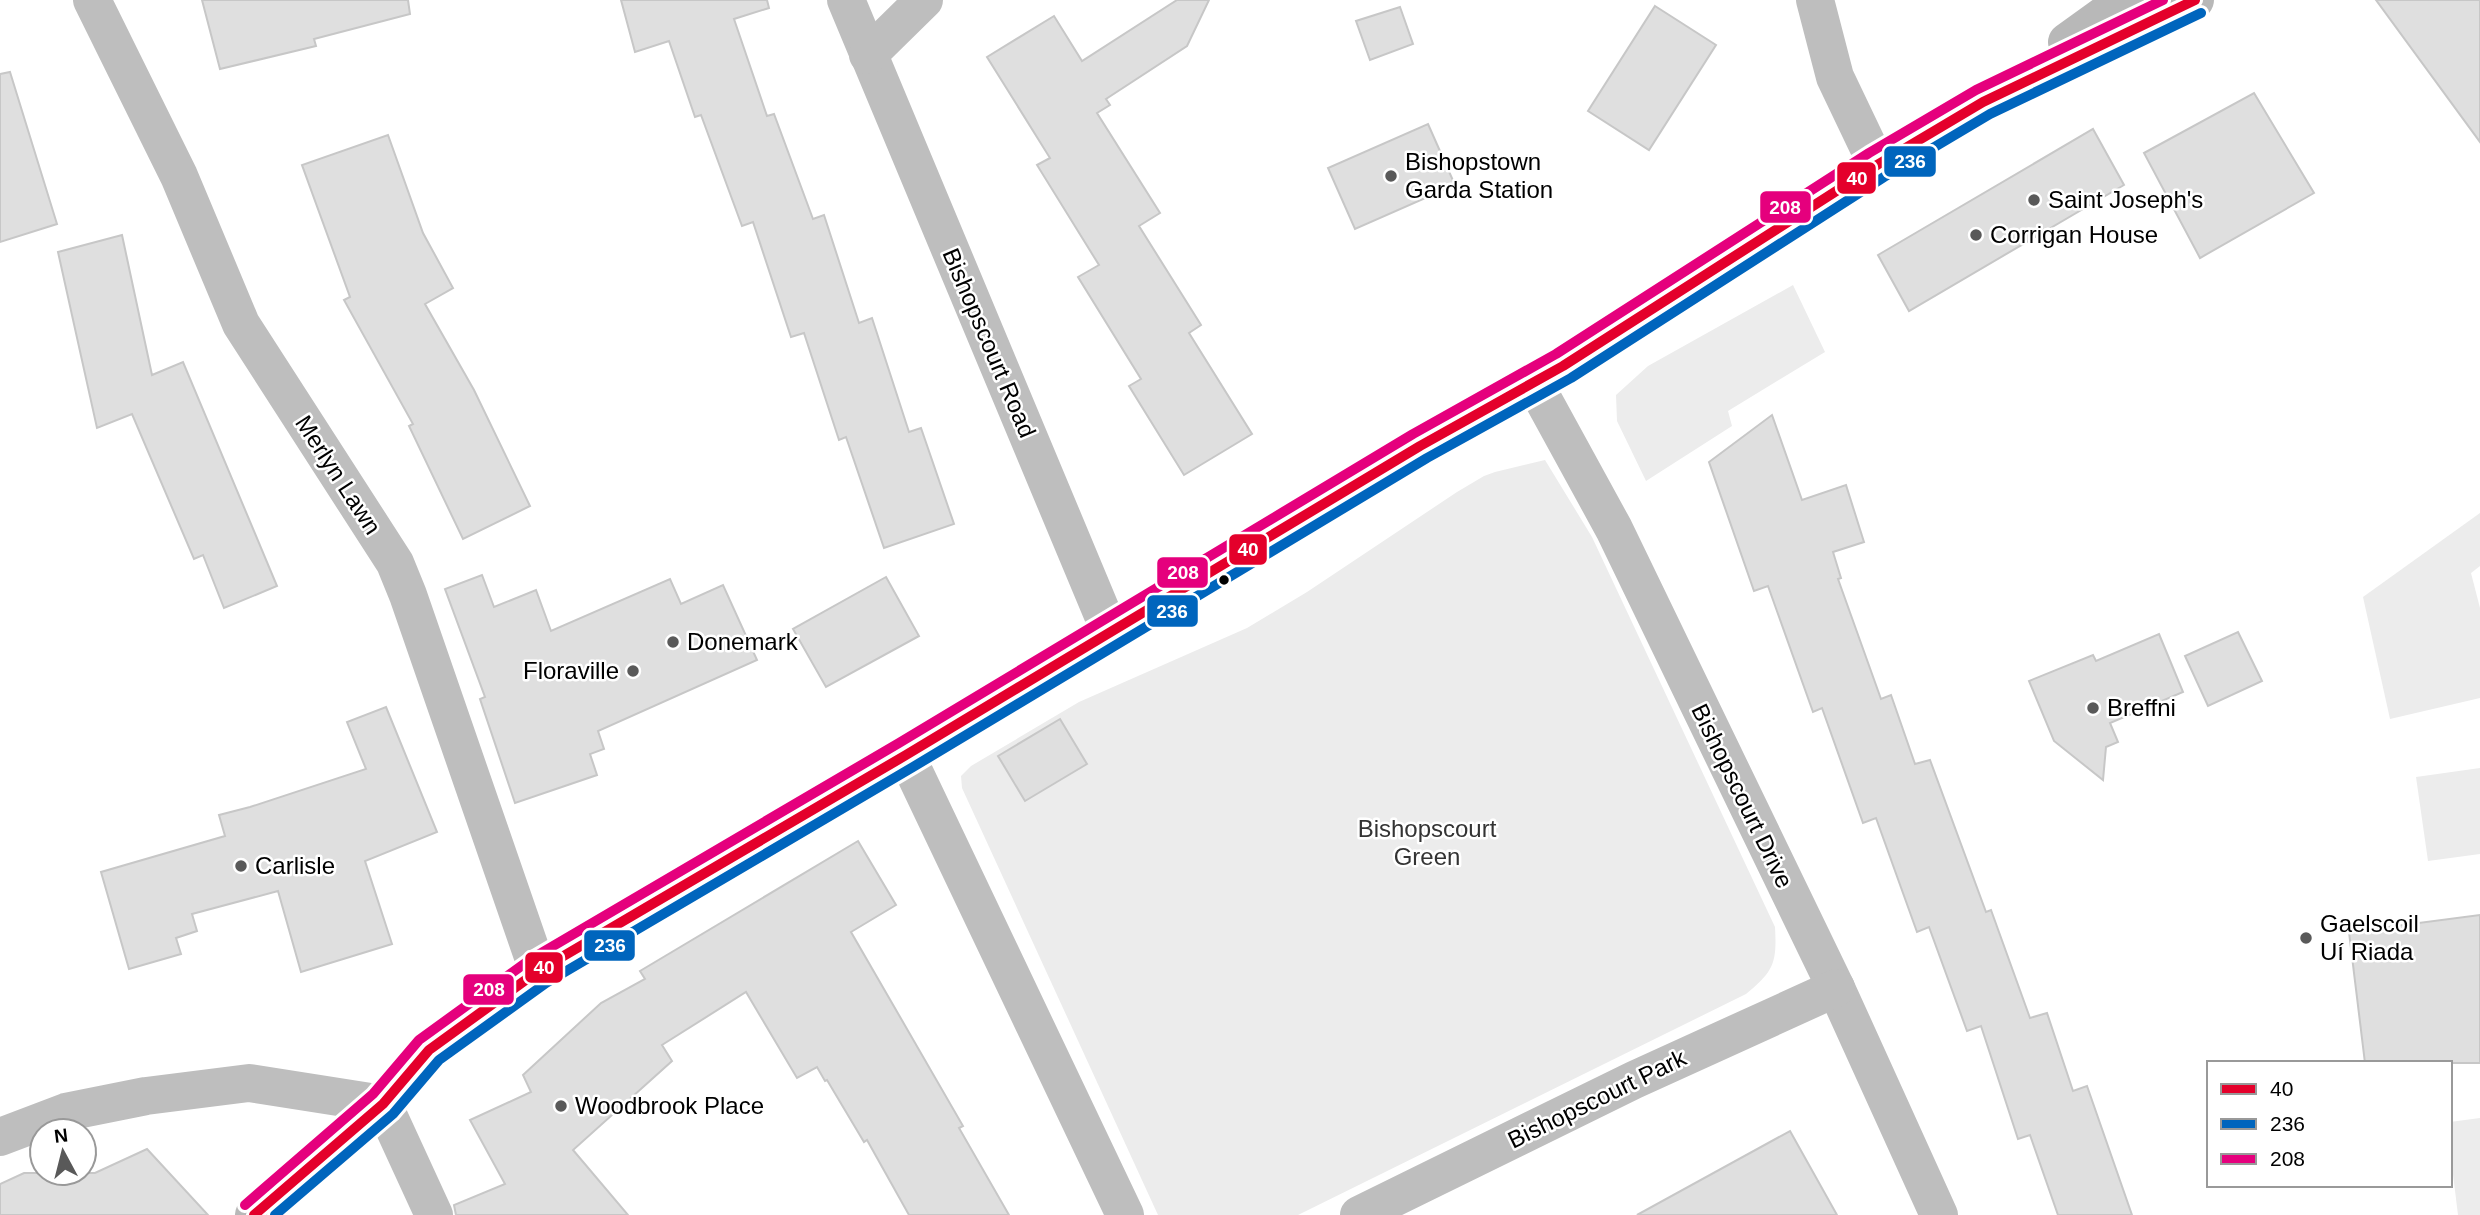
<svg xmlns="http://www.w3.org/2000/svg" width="2480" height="1215" font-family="Arial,sans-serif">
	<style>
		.green { fill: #ececec }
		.building { fill: #dfdfdf; stroke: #c7c7c7; stroke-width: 2 }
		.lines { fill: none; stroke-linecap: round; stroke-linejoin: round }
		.minor { stroke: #bebebe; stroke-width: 38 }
		.tertiary { stroke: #bebebe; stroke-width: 38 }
		.secondary { stroke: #b8b8b8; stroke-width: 38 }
		.bus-1-casing { stroke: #fff; stroke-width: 16 }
		.bus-2-casing { stroke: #fff; stroke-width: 16 }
		.bus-3-casing { stroke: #fff; stroke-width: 16 }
		.bus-1 { stroke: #e4002b; stroke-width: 10 }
		.bus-2 { stroke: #0065bd; stroke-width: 10 }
		.bus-3 { stroke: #e5007d; stroke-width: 10 }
		.poi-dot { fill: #595959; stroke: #fff; stroke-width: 2.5 }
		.bus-dot { fill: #000; stroke: #fff; stroke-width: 2.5 }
		.labels { text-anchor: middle; stroke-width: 5; stroke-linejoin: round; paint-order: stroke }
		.poi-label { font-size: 24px; fill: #000; stroke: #fff; text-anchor: start }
		.street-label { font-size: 24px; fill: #000; stroke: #fff }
		.park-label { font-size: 24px; fill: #333; stroke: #fff }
		.line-badge { stroke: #fff; stroke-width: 2.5 }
		.badge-label { font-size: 19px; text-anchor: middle; font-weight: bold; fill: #fff }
	</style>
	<rect width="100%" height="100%" fill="#fff"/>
	<g class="green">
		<polygon points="1793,285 1825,352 1728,411 1732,426 1646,481 1617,421 1616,395 1648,366"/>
		<path d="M 1545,460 L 1592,537 L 1775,927 C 1777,963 1774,971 1746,994 L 1298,1215 L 1158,1215 L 962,788 L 961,776 L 971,766 L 1079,702 L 1247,628 L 1307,592 L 1457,492 L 1484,476 L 1495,472 Z"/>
		<polygon points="2480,513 2480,566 2471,573 2480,608 2480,698 2390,719 2363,597"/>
		<polygon points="2480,768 2480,854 2428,861 2416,777"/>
		<polygon points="2480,1118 2480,1215 2458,1215 2450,1150 2450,1122"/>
	</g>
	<g class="building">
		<polygon points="202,0 408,0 410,14 314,39 316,46 220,69"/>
		<polygon points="621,0 767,0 769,8 734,19 767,116 774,114 813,219 824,215 859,323 872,318 909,432 921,428 954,524 884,548 846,437 839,440 804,333 791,337 753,222 742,226 701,115 695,117 669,41 635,52"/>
		<polygon points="1177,0 1209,0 1187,46 1106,99 1110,105 1097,113 1160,213 1139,226 1201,325 1189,333 1252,434 1184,475 1129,386 1141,379 1078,277 1099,265 1037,165 1050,158 987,57 1054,16 1082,61"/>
		<polygon points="2376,0 2480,0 2480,142"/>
		<polygon points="1655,6 1716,45 1649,150 1588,111"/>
		<polygon points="1400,7 1413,44 1370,60 1356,21"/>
		<polygon points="10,72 57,224 0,242 0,74"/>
		<polygon points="2254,93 2314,193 2200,258 2144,153"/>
		<polygon points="1428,124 1455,185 1355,229 1328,168"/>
		<polygon points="2093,129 2124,185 1909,311 1878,255"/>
		<polygon points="388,135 423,233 453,288 425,304 474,390 530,506 463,539 409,426 413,424 344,300 350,297 302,165"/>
		<polygon points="122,235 152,375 183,362 277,586 224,608 203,555 194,559 132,414 97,428 58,252"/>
		<polygon points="1772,415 1802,500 1846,485 1864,542 1833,552 1841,578 1838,579 1881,699 1891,695 1915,764 1930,760 1986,912 1991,910 2030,1018 2047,1013 2073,1091 2087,1086 2132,1215 2058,1215 2030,1135 2018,1139 1981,1026 1967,1031 1929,927 1917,932 1876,818 1863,823 1822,708 1813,712 1768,586 1754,591 1709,462"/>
		<polygon points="482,575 494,607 536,590 551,631 670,579 681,604 723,585 757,660 598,731 604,749 590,754 597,775 515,803 480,699 485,697 445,589"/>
		<polygon points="886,577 919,636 826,687 793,629"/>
		<polygon points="2238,632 2262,681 2208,706 2185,656"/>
		<polygon points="2159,634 2183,692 2110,723 2118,742 2106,747 2103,780 2054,741 2029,681 2093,655 2096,661"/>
		<polygon points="386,707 437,832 365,861 392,944 301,972 278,891 192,914 197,931 176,938 181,954 129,969 101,872 225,836 219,815 250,807 366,769 347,722"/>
		<polygon points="1060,719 1087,764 1025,801 998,756"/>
		<polygon points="858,841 896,905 851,932 963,1126 959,1128 1009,1215 909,1215 867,1140 864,1142 827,1080 825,1081 817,1067 797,1078 746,992 662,1045 672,1061 573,1150 628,1215 456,1215 454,1205 505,1184 470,1120 531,1092 523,1075 601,1003 645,979 640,971"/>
		<polygon points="2480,915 2480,1063 2365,1063 2349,932"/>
		<polygon points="1790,1131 1837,1215 1637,1215"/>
		<polygon points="147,1149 208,1215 0,1215 0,1184 24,1173 95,1173"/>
	</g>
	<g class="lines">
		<g class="minor">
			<polyline points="92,0 179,176 241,324 395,563 408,595 538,971"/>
			<polyline points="846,0 1110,632"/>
			<polyline points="1815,0 1835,77 1877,165"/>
			<polyline points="868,55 924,0"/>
			<polyline points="1534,383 1614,529 1836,988 1939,1215"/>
			<polyline points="906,755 1125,1215"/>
			<polyline points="383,1104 434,1215"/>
			<polyline points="1359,1215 1634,1080 1836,988"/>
		</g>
		<polyline class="tertiary" points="0,1137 66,1112 146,1096 249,1083 383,1104"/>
		<g class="secondary">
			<polyline points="2067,42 2125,0"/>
			<polyline points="254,1215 305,1169 383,1104 429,1050 538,971 906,755 1420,446 1563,366 1877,165 1983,102 2195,0"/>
		</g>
		<defs>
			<polyline id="bus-1" points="254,1215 383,1104 429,1050 538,971 906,755 1420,446 1563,366 1877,165 1983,102 2195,0"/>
			<polyline id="bus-2" points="275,1215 393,1114 439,1060 546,983 913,767 1427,458 1571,378 1884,177 1990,114 2201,13"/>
			<polyline id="bus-3" points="245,1205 373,1094 419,1040 531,959 899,743 1413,434 1556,354 1869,153 1976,90 2163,0"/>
		</defs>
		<use href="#bus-1" class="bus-1-casing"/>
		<use href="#bus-2" class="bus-2-casing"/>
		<use href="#bus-3" class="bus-3-casing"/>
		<use href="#bus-1" class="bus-1"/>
		<use href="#bus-2" class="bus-2"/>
		<use href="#bus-3" class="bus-3"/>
	</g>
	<g class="poi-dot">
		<circle cx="1391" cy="176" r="7"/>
		<circle cx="2034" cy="200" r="7"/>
		<circle cx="1976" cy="235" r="7"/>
		<circle cx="673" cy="642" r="7"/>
		<circle cx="633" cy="671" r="7"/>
		<circle cx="2093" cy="708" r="7"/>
		<circle cx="241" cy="866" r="7"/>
		<circle cx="2306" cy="938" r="7"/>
		<circle cx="561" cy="1106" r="7"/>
	</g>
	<circle class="bus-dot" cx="1224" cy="580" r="6"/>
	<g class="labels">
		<g class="poi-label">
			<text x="1405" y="170">Bishopstown<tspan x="1405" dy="28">Garda Station</tspan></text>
			<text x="2048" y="208">Saint Joseph's</text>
			<text x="1990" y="243">Corrigan House</text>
			<text x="687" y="650">Donemark</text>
			<text x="619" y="679" text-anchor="end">Floraville</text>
			<text x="2107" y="716">Breffni</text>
			<text x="255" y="874">Carlisle</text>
			<text x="2320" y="932">Gaelscoil<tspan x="2320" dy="28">Uí Riada</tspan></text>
			<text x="575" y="1114">Woodbrook Place</text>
		</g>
		<g class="street-label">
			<text transform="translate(989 343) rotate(67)" y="8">Bishopscourt Road</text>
			<text transform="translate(338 475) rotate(57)" y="8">Merlyn Lawn</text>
			<text transform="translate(1742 796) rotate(64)" y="8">Bishopscourt Drive</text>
			<text transform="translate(1597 1099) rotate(-26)" y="8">Bishopscourt Park</text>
		</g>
		<g class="park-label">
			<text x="1427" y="837">Bishopscourt<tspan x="1427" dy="28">Green</tspan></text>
		</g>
	</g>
	<g class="line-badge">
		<rect x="1883" y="145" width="54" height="33" rx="7" fill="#0065bd"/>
		<rect x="1836" y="161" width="41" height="34" rx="7" fill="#e4002b"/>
		<rect x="1759" y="190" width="53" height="34" rx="7" fill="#e5007d"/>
		<rect x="1228" y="533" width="40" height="33" rx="7" fill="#e4002b"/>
		<rect x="1156" y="556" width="53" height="33" rx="7" fill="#e5007d"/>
		<rect x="1146" y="594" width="53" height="34" rx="7" fill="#0065bd"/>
		<rect x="583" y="929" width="53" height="33" rx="7" fill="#0065bd"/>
		<rect x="524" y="951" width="40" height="33" rx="7" fill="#e4002b"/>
		<rect x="462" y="973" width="53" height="33" rx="7" fill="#e5007d"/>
	</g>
	<g class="badge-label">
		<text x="1910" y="168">236</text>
		<text x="1857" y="185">40</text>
		<text x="1785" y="214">208</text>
		<text x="1248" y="556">40</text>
		<text x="1183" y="579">208</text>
		<text x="1172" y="618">236</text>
		<text x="610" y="952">236</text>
		<text x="544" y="974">40</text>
		<text x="489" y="996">208</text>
	</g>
	<rect x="2207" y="1061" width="245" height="126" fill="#ffffff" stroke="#999999" stroke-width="2"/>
	<rect x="2221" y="1084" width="35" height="10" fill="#e4002b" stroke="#999999" stroke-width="2"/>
	<text x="2270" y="1096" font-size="21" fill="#000000">40</text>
	<rect x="2221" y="1119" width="35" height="10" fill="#0065bd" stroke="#999999" stroke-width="2"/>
	<text x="2270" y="1131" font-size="21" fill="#000000">236</text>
	<rect x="2221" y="1154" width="35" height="10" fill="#e5007d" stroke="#999999" stroke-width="2"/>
	<text x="2270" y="1166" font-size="21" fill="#000000">208</text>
	<g transform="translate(63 1152) rotate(353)"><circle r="33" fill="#ffffff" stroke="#999999" stroke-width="2"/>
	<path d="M0-5L12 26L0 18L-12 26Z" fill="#595959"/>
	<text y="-10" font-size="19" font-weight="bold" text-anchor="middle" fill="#000000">N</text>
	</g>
</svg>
